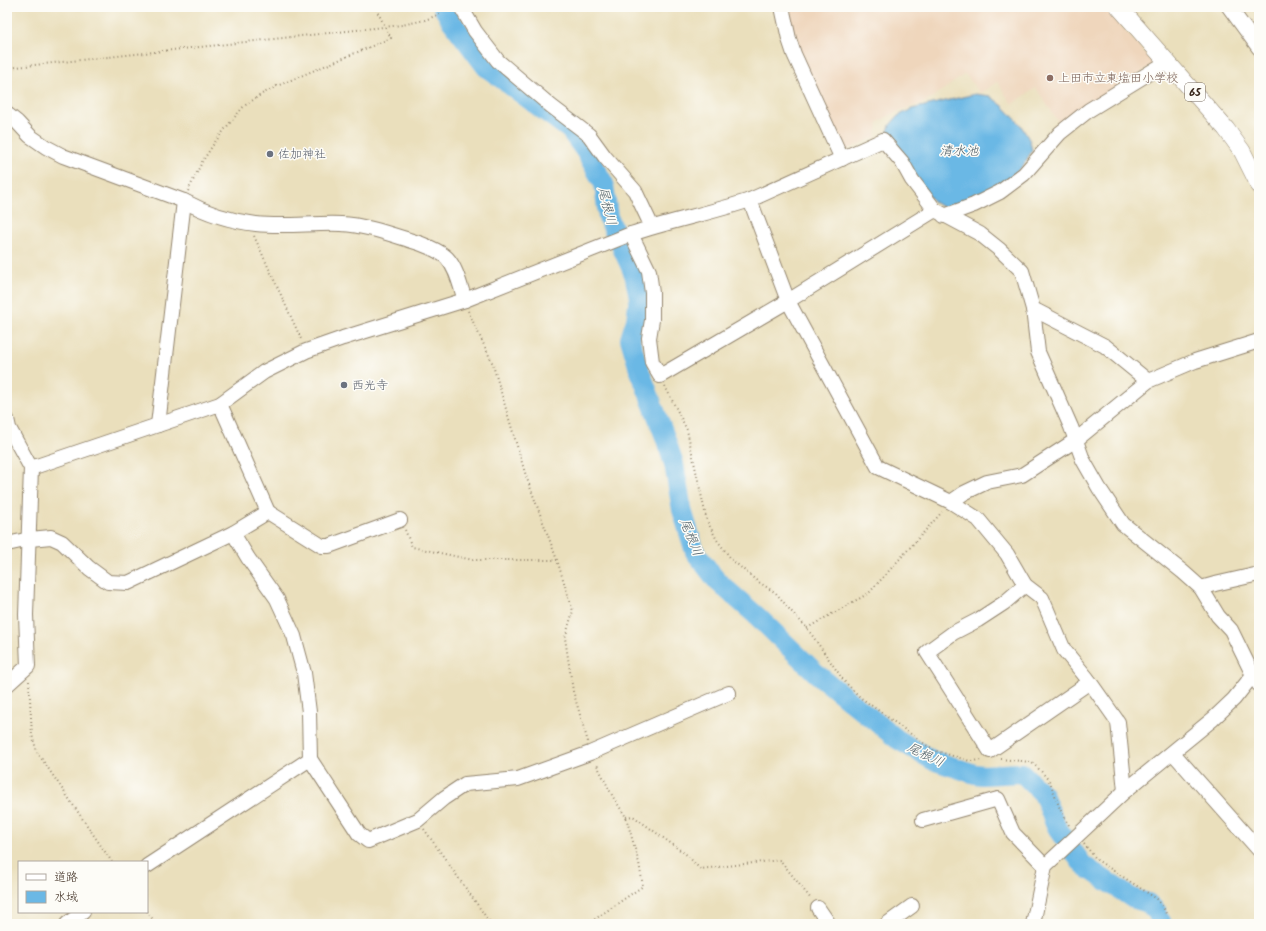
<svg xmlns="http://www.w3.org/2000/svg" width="1266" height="931" font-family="Kalam,'Klee One',sans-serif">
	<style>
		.built { fill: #efd6bc }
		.water { fill: #6bb8e5; stroke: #537182 }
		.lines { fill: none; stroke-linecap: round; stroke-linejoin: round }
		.river { stroke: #6bb8e5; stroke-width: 20 }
		.minor-casing { stroke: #92846d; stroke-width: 16 }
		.major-casing { stroke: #92846d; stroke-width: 18 }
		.path { stroke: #92846d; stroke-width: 2; stroke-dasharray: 1 3; stroke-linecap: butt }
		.minor { stroke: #fff; stroke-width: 14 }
		.major { stroke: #fff; stroke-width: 17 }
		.education-dot { fill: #8d6e63; stroke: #fdfcf7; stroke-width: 1.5 }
		.worship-dot { fill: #6b7280; stroke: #fdfcf7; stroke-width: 1.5 }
		.labels { text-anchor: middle; stroke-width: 3; stroke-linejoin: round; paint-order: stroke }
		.shield { fill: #fdfcf7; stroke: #75695f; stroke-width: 1 }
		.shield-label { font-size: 11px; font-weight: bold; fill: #3b2a1e }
		.education-label { font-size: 12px; fill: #785e54; stroke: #fdfcf7; text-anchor: start }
		.worship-label { font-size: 12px; fill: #5b616d; stroke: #fdfcf7; text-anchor: start }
		.water-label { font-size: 13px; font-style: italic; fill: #4c5c64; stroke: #fdfcf7 }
	</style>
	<rect width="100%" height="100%" fill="#fdfcf7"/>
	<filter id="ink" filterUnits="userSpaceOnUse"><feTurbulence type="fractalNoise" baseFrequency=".025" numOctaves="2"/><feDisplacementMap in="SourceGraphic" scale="8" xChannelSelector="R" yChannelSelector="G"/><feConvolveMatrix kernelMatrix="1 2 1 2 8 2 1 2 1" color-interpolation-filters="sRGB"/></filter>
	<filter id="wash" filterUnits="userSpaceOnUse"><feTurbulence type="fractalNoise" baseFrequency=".012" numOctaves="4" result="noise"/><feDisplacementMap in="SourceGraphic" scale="16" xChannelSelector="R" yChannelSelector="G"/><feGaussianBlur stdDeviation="0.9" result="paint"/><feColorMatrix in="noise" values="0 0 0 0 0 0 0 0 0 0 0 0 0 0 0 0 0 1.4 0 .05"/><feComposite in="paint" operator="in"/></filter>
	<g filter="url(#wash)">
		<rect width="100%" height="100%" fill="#eadfbc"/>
		<polygon class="built" points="785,7 1105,7 1154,64 1061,126 1036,88 1012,104 997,82 980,93 965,74 926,102 896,112 878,122 876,137 842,152 797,53"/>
		<path class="water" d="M 975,94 L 990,96 L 1003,106 L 1020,124 L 1030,141 L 1032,151 C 1028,156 1025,164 1020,169 C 1009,181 960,209 943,207 C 940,206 936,203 933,201 L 887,135 L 890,125 L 898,116 L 912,109 Z"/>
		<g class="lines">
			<polyline class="river" points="443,7 452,22 486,67 570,130 586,152 604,184 608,217 634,274 639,297 636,320 630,339 638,366 665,437 674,464 682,510 695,552 717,581 758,617 817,674 897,739 932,760 975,774 982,775 1022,773 1043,794 1058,830 1083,865 1132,898 1148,903 1157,912 1162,924"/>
		</g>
	</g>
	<g filter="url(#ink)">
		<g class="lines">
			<defs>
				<g id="minor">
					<polyline points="461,7 475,31 498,61 551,106 589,135 605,157 635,191 652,227"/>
					<polyline points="782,7 789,39 794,54 842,159"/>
					<polyline points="1229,7 1259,48"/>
					<path d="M 7,114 L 17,122 L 30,136 L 46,147 L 63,156 L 184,201 C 206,213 230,221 256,224 C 284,227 313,223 341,224 C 364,225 387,233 409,240 C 420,243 439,250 447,258 C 457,269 460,286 465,300"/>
					<polyline points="750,200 788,301 878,467 951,502 978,519 1007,554 1025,585 1042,598 1064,650 1087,678 1118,722 1125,791"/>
					<polyline points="944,216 974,205 1000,192 1024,174 1060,133 1089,110 1167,62"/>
					<polyline points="631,234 649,271 652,293 652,320 649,338 652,362 660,376 788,301 935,210"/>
					<polyline points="1033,309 1105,346 1148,381"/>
					<polyline points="7,419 9,428 31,468 26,615 28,666 7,685"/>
					<polyline points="158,425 184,201"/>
					<path d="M 31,468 L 220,404 L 264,372 L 306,351 L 343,338 L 465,300 L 631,234 C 670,221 711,213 750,200 L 883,140 L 902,162 L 912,180 L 935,210 L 980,234 L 1000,250 L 1022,271 L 1033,309 L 1038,352 L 1071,427 L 1083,460 L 1099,488 L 1123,524 L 1183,572 L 1201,588 L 1218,616 L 1231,630 L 1253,675 L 1259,685"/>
					<polyline points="951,502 964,493 987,482 1022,475 1076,440 1148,381 1195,361 1259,341"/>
					<polyline points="268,512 322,546 329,546 400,520"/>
					<polyline points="233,533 248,558 277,599 294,636 304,673 309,712 310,759 359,834 368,841 418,820 444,798 465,784 518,779 590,753 729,693"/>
					<polyline points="7,544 30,539 51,537 62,542 89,568 108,582 128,583 233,533 268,512 220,404"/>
					<polyline points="1025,585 1004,603 978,620 953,633 927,652 990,751 1090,682"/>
					<polyline points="1201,588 1215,584 1259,574"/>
					<polyline points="1173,753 1259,850"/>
					<polyline points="923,820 998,799 1013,833 1045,866"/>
					<polyline points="147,866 310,759"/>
					<polyline points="818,908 829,924"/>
					<polyline points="67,924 83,912"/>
					<polyline points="887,924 912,906"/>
					<polyline points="1033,924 1045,866 1125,791 1213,719 1234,699 1253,675"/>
				</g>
				<polyline id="major" points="1119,7 1226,129 1242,151 1259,185"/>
			</defs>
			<use href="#minor" class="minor-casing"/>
			<use href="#major" class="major-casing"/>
			<g class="path">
				<polyline points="7,68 402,25 425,20 440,14"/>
				<polyline points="188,191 202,162 215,142 229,124 244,106 262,94 277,86 391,38 375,7"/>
				<polyline points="254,236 302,341"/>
				<polyline points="468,311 492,362 526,476 557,560 573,611 565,638 573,691 588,742"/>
				<polyline points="665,386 687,430 707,521 717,540 732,560 757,581 776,593 790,610 807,628 844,681 861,698 933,750 970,761 983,760"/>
				<polyline points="405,530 412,547 473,560 557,560"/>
				<polyline points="807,628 869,593 942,512"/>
				<polyline points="29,681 32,735 37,752 112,862"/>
				<polyline points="1001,759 1031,762 1041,771 1050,782 1060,809 1070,827"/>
				<polyline points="626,817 633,816 687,855 700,869 780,860 811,899"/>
				<polyline points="424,829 491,924"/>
				<polyline points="1084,844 1097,860 1157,899 1164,909 1167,916"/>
				<polyline points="147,911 156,924"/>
				<polyline points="588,924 643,886 639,863 626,817 613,797 596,763"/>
			</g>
			<use href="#minor" class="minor"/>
			<use href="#major" class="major"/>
		</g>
	</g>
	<circle class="education-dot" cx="1050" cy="78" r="4"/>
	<g class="worship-dot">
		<circle cx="270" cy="154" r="4"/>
		<circle cx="344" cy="385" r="4"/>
	</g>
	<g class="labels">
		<rect class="shield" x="1185" y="83" width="20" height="18" rx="3"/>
		<g class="shield-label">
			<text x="1195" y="96">65</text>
		</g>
		<g class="education-label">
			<text x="1058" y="82">上田市立東塩田小学校</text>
		</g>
		<g class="worship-label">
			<text x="278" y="158">佐加神社</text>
			<text x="352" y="389">西光寺</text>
		</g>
		<g class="water-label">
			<text x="959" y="155">清水池</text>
			<text transform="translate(608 206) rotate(76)" y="5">尾根川</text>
			<text transform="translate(692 537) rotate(68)" y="5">尾根川</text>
			<text transform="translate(926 754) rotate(26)" y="5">尾根川</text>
		</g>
	</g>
	<rect width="1266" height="931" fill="none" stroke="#fdfcf7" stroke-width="24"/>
	<rect x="18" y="861" width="130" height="52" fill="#fdfcf7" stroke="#afa8a0"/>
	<rect x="26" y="874" width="20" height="6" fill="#ffffff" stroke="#afa8a0"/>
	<text x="54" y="881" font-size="12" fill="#3b2a1e">道路</text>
	<rect x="26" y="891" width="20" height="12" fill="#6bb8e5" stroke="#afa8a0"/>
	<text x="54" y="901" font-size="12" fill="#3b2a1e">水域</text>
</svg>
